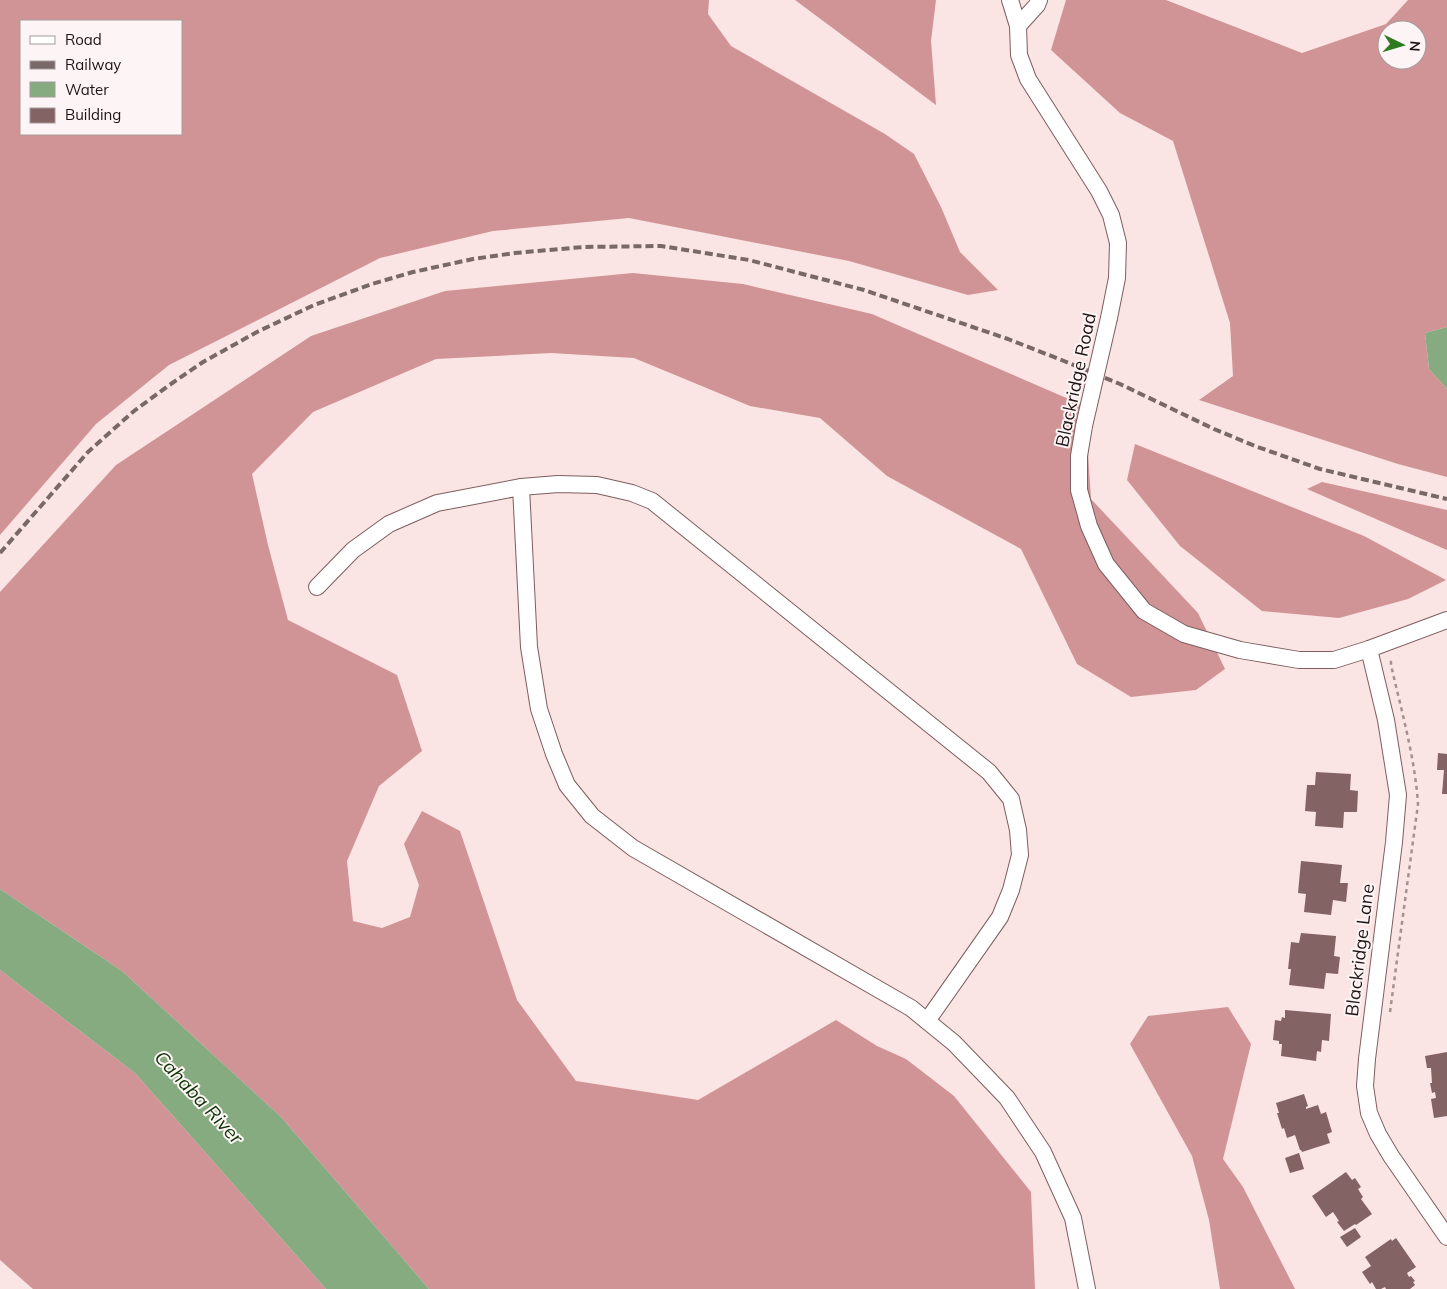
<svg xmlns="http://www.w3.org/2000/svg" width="1447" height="1289" font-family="Mulish,sans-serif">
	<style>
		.forest { fill: #d19496; fill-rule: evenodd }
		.water { fill: #87ab80 }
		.building { fill: #836364 }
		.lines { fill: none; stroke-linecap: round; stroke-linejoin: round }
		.minor-casing { stroke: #7e5e5f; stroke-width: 18 }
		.path { stroke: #a39090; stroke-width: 2.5; stroke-dasharray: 4 4; stroke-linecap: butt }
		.minor { stroke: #fff; stroke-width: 16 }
		.rail { stroke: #796868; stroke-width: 4; stroke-dasharray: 8 4; stroke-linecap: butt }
		.minor-bridge-casing { stroke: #7e5e5f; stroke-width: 18; stroke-linecap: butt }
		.minor-bridge { stroke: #fff; stroke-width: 16 }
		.labels { text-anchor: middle; stroke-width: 4; stroke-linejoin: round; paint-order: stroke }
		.street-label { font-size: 18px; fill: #1f1313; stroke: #fdf5f5 }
		.water-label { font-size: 19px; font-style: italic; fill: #0e3407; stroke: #fdf5f5 }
	</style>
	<rect width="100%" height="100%" fill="#fbe4e4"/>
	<g class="forest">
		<path d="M 0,0 L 709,0 L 708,14 L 731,46 L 885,134 L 914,154 L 941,207 L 960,252 L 998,290 L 968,295 L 849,261 L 629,218 L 493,231 L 380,258 L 169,365 L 96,424 L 0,535 ZM 21,21 L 181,21 L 181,134 L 21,134 Z"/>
		<polygon points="795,0 936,0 931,41 936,105"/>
		<path d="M 1066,0 L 1166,0 L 1302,53 L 1386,24 L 1408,0 L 1447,0 L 1447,327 L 1425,333 L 1429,369 L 1447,389 L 1447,477 L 1398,464 L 1199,400 L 1233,376 L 1230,323 L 1173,141 L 1120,113 L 1051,50 ZM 1387,30 L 1417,30 L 1417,60 L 1387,60 Z"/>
		<polygon points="633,273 743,284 872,314 1085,406 1091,499 1198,613 1225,669 1196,690 1131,697 1077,664 1021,549 887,476 820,418 750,406 634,358 551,353 436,359 313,412 252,474 268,545 288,620 397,675 422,751 379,786 347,861 353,921 382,928 410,917 419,885 404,844 422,811 460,831 517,1000 576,1081 698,1100 836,1020 877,1046 906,1059 954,1096 1031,1192 1035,1289 429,1289 281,1117 122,971 0,889 0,592 116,465 311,336 445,291"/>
		<polygon points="1135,444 1364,536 1446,580 1408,599 1339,618 1262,611 1180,546 1127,480"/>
		<polygon points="1322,482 1447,510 1447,550 1307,489"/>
		<polygon points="0,970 135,1073 326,1289 33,1289 0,1260"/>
		<polygon points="1228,1007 1251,1044 1223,1159 1243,1187 1295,1289 1220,1289 1209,1220 1192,1156 1130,1044 1148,1016"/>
	</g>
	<g class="water">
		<polygon points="1447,327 1447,389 1429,369 1425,333"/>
		<polygon points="0,889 122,971 281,1117 429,1289 326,1289 135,1073 0,970"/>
	</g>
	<g class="building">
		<polygon points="1438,753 1447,754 1447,794 1442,794 1444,770 1437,770"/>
		<polygon points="1316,772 1351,774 1350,790 1358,791 1357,812 1344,812 1343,828 1315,826 1316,812 1305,811 1307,785 1315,785"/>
		<polygon points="1301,861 1342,865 1340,883 1348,883 1346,902 1333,900 1331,915 1304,912 1306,894 1298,893"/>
		<polygon points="1301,933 1336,936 1334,956 1340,957 1338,974 1326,973 1324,989 1289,985 1291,969 1288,969 1291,942 1299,943"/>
		<polygon points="1285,1010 1331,1014 1329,1041 1322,1040 1321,1052 1317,1051 1316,1061 1281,1056 1282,1044 1279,1044 1279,1041 1273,1040 1275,1020 1281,1021 1282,1017 1285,1018"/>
		<polygon points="1447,1052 1447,1116 1434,1118 1431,1099 1436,1098 1435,1092 1432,1093 1430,1083 1432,1083 1431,1068 1427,1068 1425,1056"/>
		<polygon points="1304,1094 1308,1106 1306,1107 1306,1109 1318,1105 1321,1114 1326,1112 1332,1132 1327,1134 1330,1143 1302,1152 1301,1150 1300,1150 1295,1135 1287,1138 1284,1128 1282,1129 1277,1113 1279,1113 1276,1103"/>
		<polygon points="1299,1153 1304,1169 1290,1173 1285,1158"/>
		<polygon points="1346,1172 1352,1180 1355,1178 1361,1187 1358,1189 1363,1197 1361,1199 1372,1214 1356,1225 1355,1224 1344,1231 1337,1222 1339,1221 1333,1212 1326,1217 1312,1196"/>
		<polygon points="1355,1228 1361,1237 1347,1247 1340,1237"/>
		<polygon points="1396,1238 1416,1267 1407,1273 1409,1277 1411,1276 1415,1281 1413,1282 1415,1285 1410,1289 1386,1289 1385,1287 1381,1289 1376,1289 1372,1282 1370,1284 1362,1272 1371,1266 1365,1257 1391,1239 1392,1241"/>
	</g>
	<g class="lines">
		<defs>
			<g id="minor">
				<polyline points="1010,0 1018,26 1019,55 1028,79 1099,191 1111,215 1118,243 1117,278 1109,318"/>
				<polyline points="1018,26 1037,5 1039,0"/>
				<polyline points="1084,426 1079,456 1079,490 1089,526 1106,564 1144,611 1184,634 1240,650 1299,660 1334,660 1369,649 1447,620"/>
				<polyline points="521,487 529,647 539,709 554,754 567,785 592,816 633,848 911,1008 954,1043 1007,1098 1043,1152 1073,1218 1087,1289"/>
				<polyline points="317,587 353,550 389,524 437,503 521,487 558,484 597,485 632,493 652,501 989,772 1011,799 1018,830 1020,855 1011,890 1000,917 927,1021"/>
				<polyline points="1369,649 1386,720 1398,795 1394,842 1367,1059 1365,1086 1369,1113 1378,1134 1391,1156 1447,1237"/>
			</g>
		</defs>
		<use href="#minor" class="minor-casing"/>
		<path class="path" d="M 1390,1012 L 1418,804 C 1415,758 1401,709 1391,665 L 1391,657"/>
		<use href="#minor" class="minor"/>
		<polyline class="rail" points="0,553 88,452 134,411 168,386 203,362 257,332 314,305 372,284 413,272 473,259 515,253 583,247 661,246 749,260 864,290 1008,339 1064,361 1120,384 1214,429 1255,446 1320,469 1447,499"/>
		<defs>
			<polyline id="minor-bridge" points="1084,426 1109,318"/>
		</defs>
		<use href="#minor-bridge" class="minor-bridge-casing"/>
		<use href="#minor-bridge" class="minor-bridge"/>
	</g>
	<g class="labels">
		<g class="street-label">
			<text transform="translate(1076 380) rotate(-78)" y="6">Blackridge Road</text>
			<text transform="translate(1360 950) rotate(-83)" y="6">Blackridge Lane</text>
		</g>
		<g class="water-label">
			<text transform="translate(199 1097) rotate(47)" y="7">Cahaba River</text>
		</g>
	</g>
	<rect x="20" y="20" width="162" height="115" fill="#fdf5f5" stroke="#a49b9b"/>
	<rect x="30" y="36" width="25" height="8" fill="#ffffff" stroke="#a49b9b"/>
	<text x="65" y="45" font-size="15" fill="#1f1313">Road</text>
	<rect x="30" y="61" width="25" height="8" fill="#796868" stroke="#a49b9b"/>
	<text x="65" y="70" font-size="15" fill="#1f1313">Railway</text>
	<rect x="30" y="82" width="25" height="15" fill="#87ab80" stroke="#a49b9b"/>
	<text x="65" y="95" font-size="15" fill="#1f1313">Water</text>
	<rect x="30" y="108" width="25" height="15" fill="#836364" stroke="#a49b9b"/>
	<text x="65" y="120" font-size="15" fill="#1f1313">Building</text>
	<g transform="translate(1402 45) rotate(95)"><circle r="24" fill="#fdf5f5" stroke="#a49b9b"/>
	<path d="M0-4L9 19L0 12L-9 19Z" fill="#2e7a21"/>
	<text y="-8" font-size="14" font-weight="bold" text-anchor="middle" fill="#1f1313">N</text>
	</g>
</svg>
